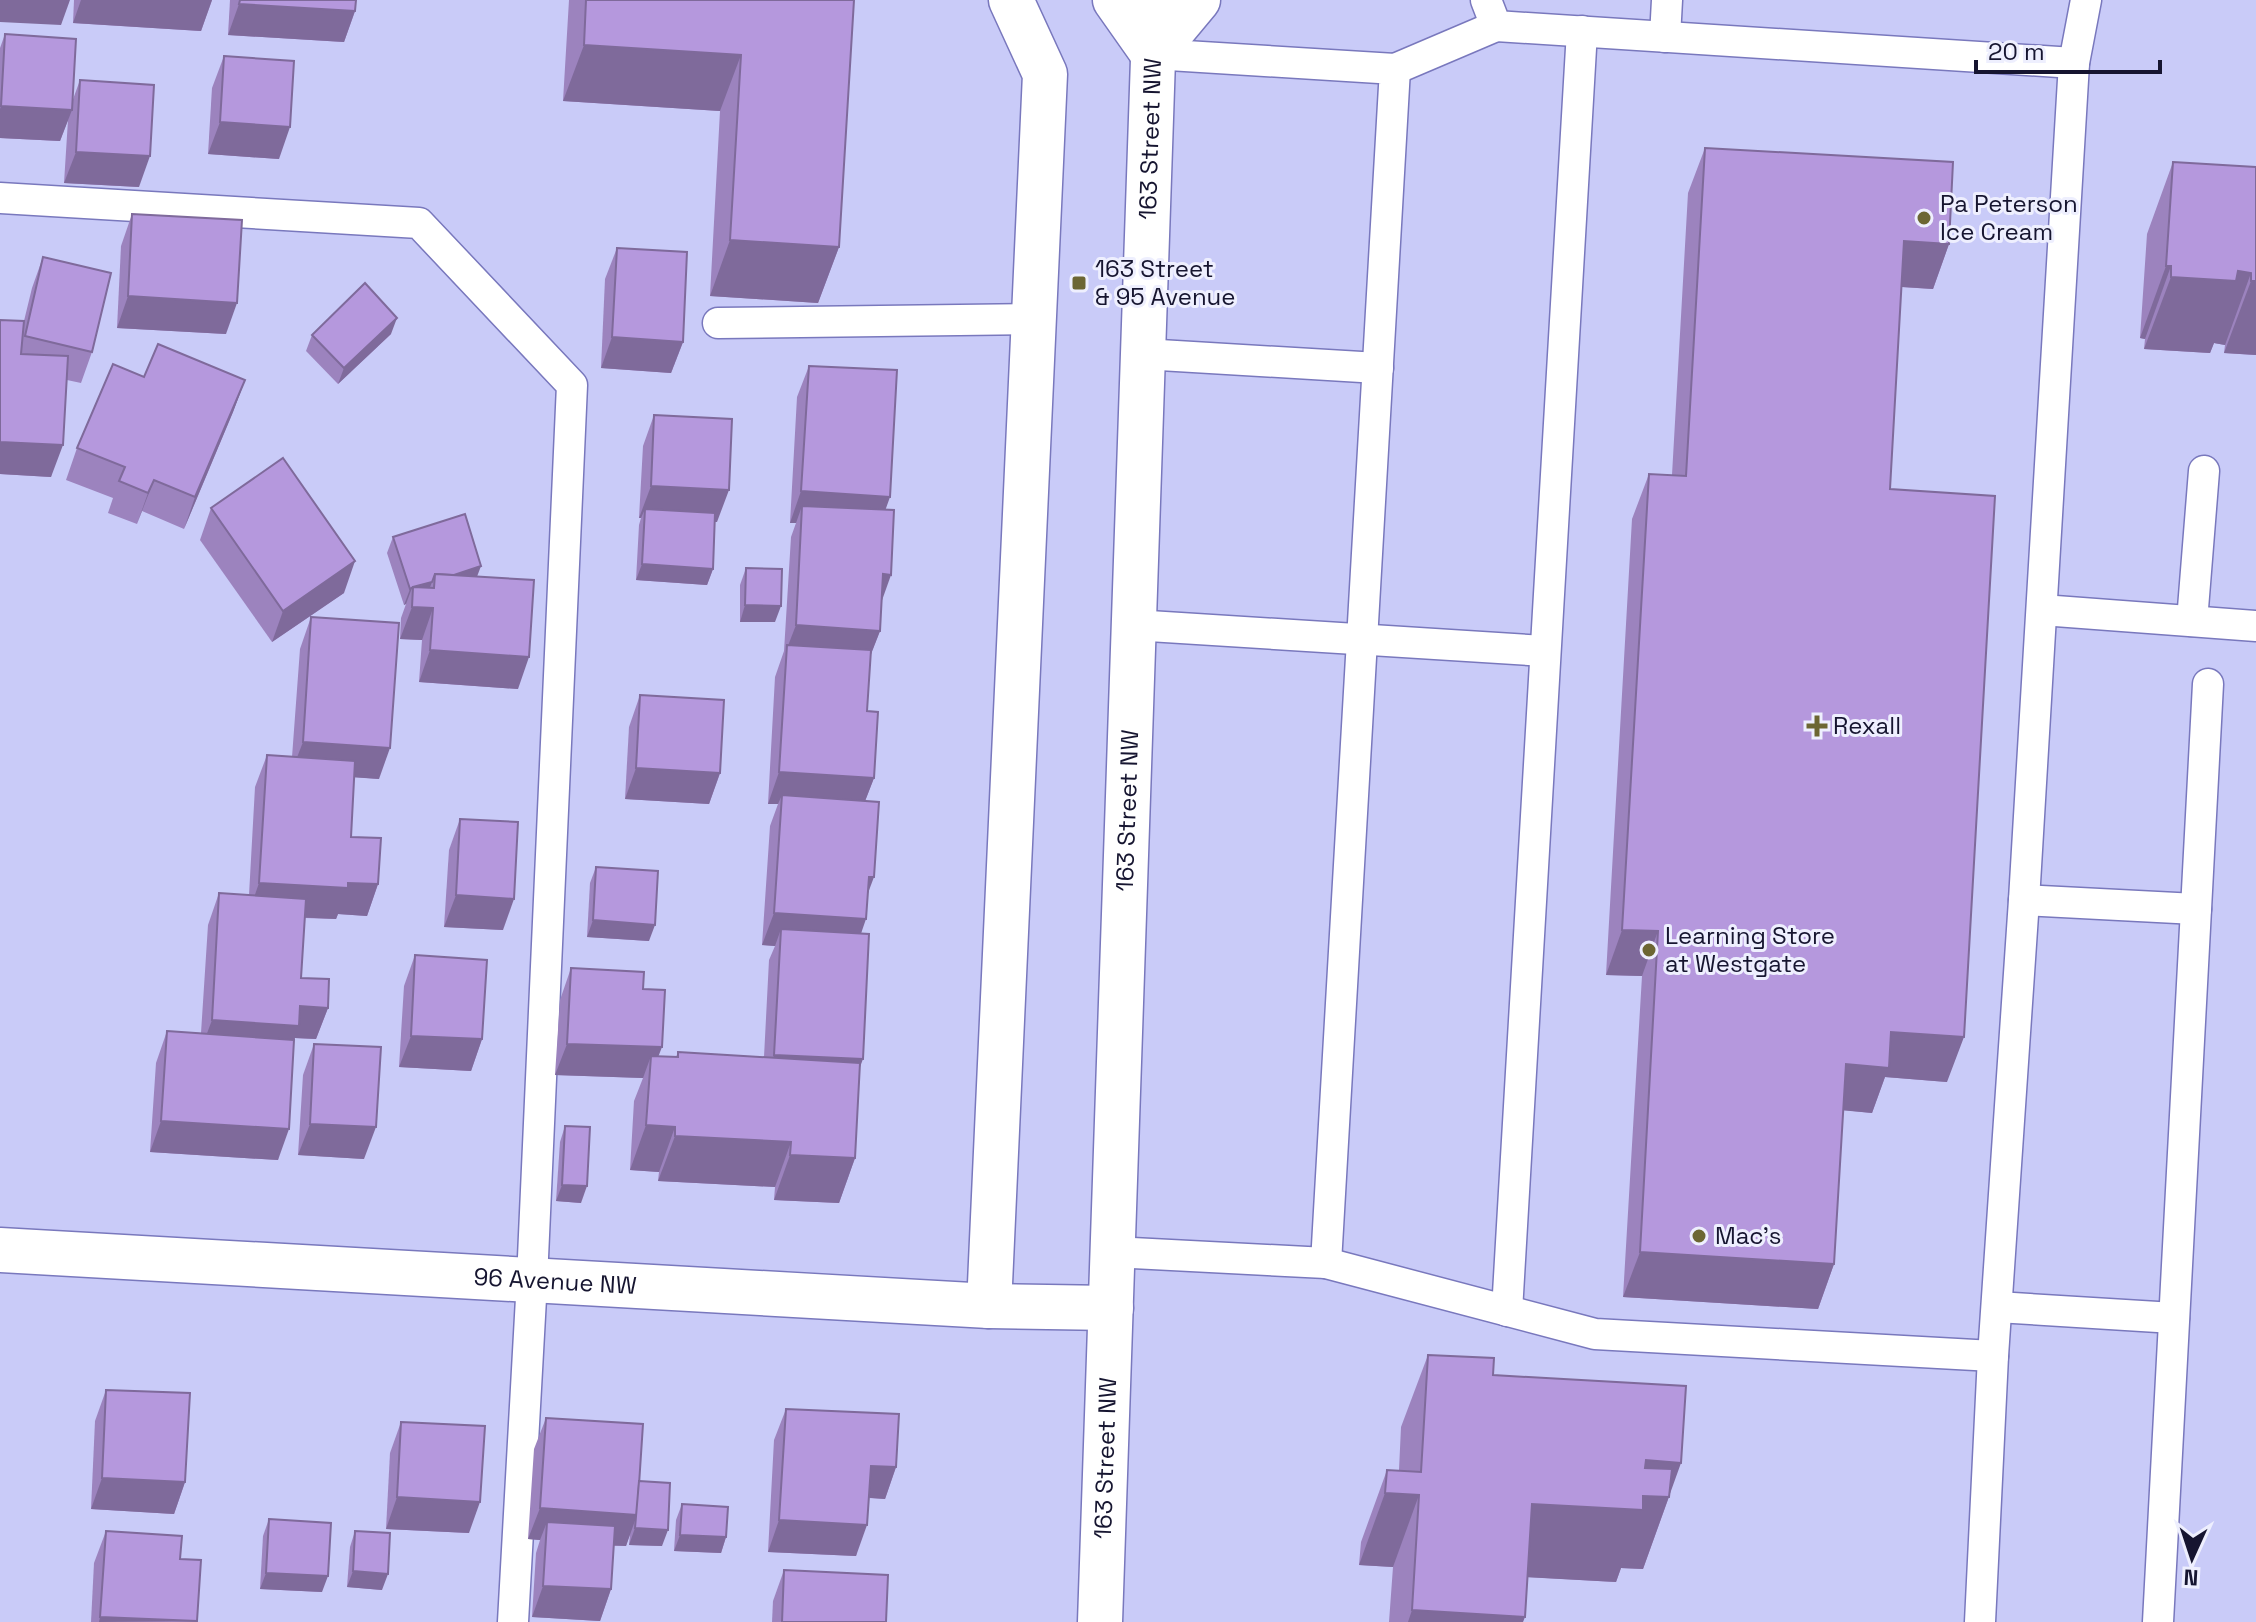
<svg xmlns="http://www.w3.org/2000/svg" width="2256" height="1622" font-family="'Space Grotesk',sans-serif">
	<style>
		.lines { fill: none; stroke-linecap: round; stroke-linejoin: round }
		.lane-casing { stroke: #7978bd; stroke-width: 33 }
		.street-casing { stroke: #7978bd; stroke-width: 47 }
		.secondary-casing { stroke: #7978bd; stroke-width: 47 }
		.lane { stroke: #fff; stroke-width: 30 }
		.street { stroke: #fff; stroke-width: 44 }
		.secondary { stroke: #fff; stroke-width: 44 }
		.wall { fill: #9c83be }
		.shaded-wall { fill: #7f6a9b }
		.building { fill: #b598dd; stroke: #7f6a9b; stroke-width: 2 }
		.poi-dot { fill: #6c6633; stroke: #eeeffe; stroke-width: 3 }
		.labels { text-anchor: middle; stroke-width: 6; stroke-linejoin: round; paint-order: stroke }
		.street-label { font-size: 24px; fill: #161530; stroke: #eeeffe }
		.poi-label { font-size: 24px; fill: #161530; stroke: #eeeffe; text-anchor: start }
	</style>
	<rect width="100%" height="100%" fill="#c9cbf8"/>
	<g class="lines">
		<defs>
			<g id="lane">
				<polyline points="1486,0 1496,26 2074,63"/>
				<polyline points="1665,37 1667,0"/>
				<polyline points="1395,69 1496,26"/>
				<polyline points="0,198 419,223 572,385 532,1280 513,1622"/>
				<polyline points="718,323 1034,319"/>
				<polyline points="1143,354 1378,368"/>
				<polyline points="2042,610 2256,626"/>
				<polyline points="2192,621 2204,471"/>
				<polyline points="1133,625 1545,651"/>
				<polyline points="2024,900 2196,909"/>
				<polyline points="1113,1252 1326,1263 1395,69 1153,54"/>
				<polyline points="1326,1263 1595,1334 1993,1356 2024,900 2074,63 2086,0"/>
				<polyline points="1997,1307 2174,1318"/>
				<polyline points="1507,1311 1582,31"/>
				<polyline points="1980,1622 1993,1356"/>
				<polyline points="2158,1622 2208,684"/>
			</g>
			<g id="street">
				<path id="s1" d="M 0,1250 L 989,1306 L 1111,1308"/>
				<polyline points="989,1306 1045,74 1011,0"/>
			</g>
			<g id="secondary">
				<polyline points="1115,0 1153,54"/>
				<polyline points="1153,54 1198,0"/>
				<path id="s2" d="M 1100,1622 L 1155,0"/>
			</g>
		</defs>
		<use href="#lane" class="lane-casing"/>
		<use href="#street" class="street-casing"/>
		<use href="#secondary" class="secondary-casing"/>
		<use href="#lane" class="lane"/>
		<use href="#street" class="street"/>
		<use href="#secondary" class="secondary"/>
	</g>
	<g class="wall">
		<polygon points="74,0 212,0 201,31 73,23"/>
		<polygon points="230,0 356,0 355,11 344,42 228,35"/>
		<polygon points="569,0 854,0 839,247 818,303 710,296 720,111 563,101"/>
		<polygon points="5,34 72,102 80,80 139,187 64,183 68,120 60,141 0,138 0,48"/>
		<polygon points="224,56 279,159 208,154 212,88"/>
		<polygon points="1705,148 1949,244 1933,289 1901,287 1890,489 1947,1082 1885,1077 1872,1113 1843,1110 1834,1264 1818,1309 1623,1297 1642,976 1606,975 1632,519 1649,474 1672,475 1688,193"/>
		<polygon points="2173,162 2256,167 2256,355 2224,353 2225,345 2214,343 2210,353 2144,349 2145,339 2140,338 2147,234"/>
		<polygon points="132,214 226,334 117,328 121,246"/>
		<polygon points="617,248 683,342 671,373 601,368 605,279"/>
		<polygon points="43,257 92,352 81,383 67,380 51,477 0,474 23,325 32,288"/>
		<polygon points="391,334 338,384 306,351 312,335"/>
		<polygon points="809,366 885,510 880,631 870,656 867,711 874,778 865,801 868,894 861,933 860,1065 855,1158 839,1203 774,1200 775,1187 658,1181 659,1172 630,1170 634,1101 643,1078 555,1075 560,1000 571,968 643,989 658,1056 676,1057 678,1052 764,1057 769,960 775,946 762,945 770,826 778,804 768,804 775,677 784,651 791,537 796,523 790,523 797,397"/>
		<polygon points="144,377 245,380 233,412 184,529 142,511 137,524 108,513 113,498 66,480 77,448"/>
		<polygon points="654,415 717,522 715,522 713,569 707,585 636,580 639,525 641,518 639,518 643,446"/>
		<polygon points="211,508 344,593 272,642 200,540"/>
		<polygon points="393,537 477,576 518,689 419,682 422,640 400,639 401,618 406,604 404,605 387,553"/>
		<polygon points="746,568 775,622 740,622 740,585"/>
		<polygon points="311,617 379,779 354,777 351,837 378,884 367,916 338,914 336,919 305,918 301,978 328,1008 316,1039 295,1038 294,1040 278,1160 150,1152 156,1063 167,1031 201,1033 208,925 219,893 249,895 255,787 267,755 292,757 300,649"/>
		<polygon points="640,695 720,773 709,804 625,799 629,727"/>
		<polygon points="460,819 503,930 444,927 449,850"/>
		<polygon points="596,867 649,941 587,937 590,883"/>
		<polygon points="415,955 482,1039 471,1071 399,1067 404,986"/>
		<polygon points="314,1044 364,1159 298,1155 303,1075"/>
		<polygon points="565,1126 581,1203 556,1201 560,1142"/>
		<polygon points="1428,1355 1493,1375 1670,1494 1643,1569 1621,1568 1616,1582 1527,1577 1523,1622 1389,1622 1393,1567 1359,1565 1361,1542 1387,1470 1399,1470 1401,1427"/>
		<polygon points="106,1390 185,1482 174,1514 91,1509 95,1421"/>
		<polygon points="786,1409 896,1467 885,1499 869,1498 856,1556 768,1552 774,1440"/>
		<polygon points="546,1418 639,1481 662,1546 629,1545 630,1534 626,1546 614,1546 611,1589 600,1621 532,1617 536,1553 540,1540 528,1539 534,1449"/>
		<polygon points="401,1422 469,1533 386,1529 390,1453"/>
		<polygon points="682,1504 726,1537 721,1553 674,1551 676,1520"/>
		<polygon points="269,1519 322,1592 260,1589 263,1536"/>
		<polygon points="106,1531 180,1559 197,1622 91,1622 94,1563"/>
		<polygon points="355,1531 382,1590 347,1587 350,1547"/>
		<polygon points="784,1570 886,1622 772,1622 773,1601"/>
	</g>
	<g class="shaded-wall">
		<polygon points="0,0 70,0 61,25 0,22"/>
		<polygon points="81,0 212,0 201,31 73,23"/>
		<polygon points="239,4 355,11 344,42 228,35"/>
		<polygon points="584,45 741,55 720,111 563,101"/>
		<polygon points="1,106 72,110 60,141 0,138 0,109"/>
		<polygon points="220,122 290,127 279,159 208,154"/>
		<polygon points="76,152 150,156 139,187 64,183"/>
		<polygon points="730,240 839,247 818,303 710,296"/>
		<polygon points="1904,241 1949,244 1933,289 1888,286"/>
		<polygon points="2166,266 2171,266 2145,339 2140,338"/>
		<polygon points="2238,271 2251,273 2225,345 2214,343 2210,353 2144,349 2171,277"/>
		<polygon points="2251,281 2256,281 2256,355 2224,353"/>
		<polygon points="128,296 237,303 226,334 117,328"/>
		<polygon points="397,318 391,334 338,384 344,368"/>
		<polygon points="612,337 683,342 671,373 601,368"/>
		<polygon points="245,380 233,412 184,529 195,497"/>
		<polygon points="0,442 63,445 51,477 0,474"/>
		<polygon points="154,480 142,511 137,524 148,493"/>
		<polygon points="651,486 729,490 717,522 644,518 645,509 641,518 639,518"/>
		<polygon points="801,491 890,497 879,528 802,506 796,523 790,523"/>
		<polygon points="355,561 344,593 272,642 283,611"/>
		<polygon points="642,564 713,569 707,585 636,580"/>
		<polygon points="481,566 475,582 434,588 434,581"/>
		<polygon points="883,574 891,575 880,606"/>
		<polygon points="432,582 426,598 413,588"/>
		<polygon points="412,588 406,604 404,605 410,589"/>
		<polygon points="745,605 781,606 775,622 740,622"/>
		<polygon points="412,607 433,608 422,640 400,639"/>
		<polygon points="796,625 880,631 868,662 786,651"/>
		<polygon points="430,650 529,657 518,689 419,682"/>
		<polygon points="303,742 390,748 379,779 291,773"/>
		<polygon points="636,768 720,773 709,804 625,799"/>
		<polygon points="779,772 874,778 862,809 782,795 778,804 768,804"/>
		<polygon points="869,877 874,877 862,909"/>
		<polygon points="259,883 348,883 378,884 367,916 338,914 336,919 248,915"/>
		<polygon points="456,895 514,899 503,930 444,927"/>
		<polygon points="774,913 866,919 855,951 781,929 775,946 762,945"/>
		<polygon points="593,920 655,925 649,941 587,937"/>
		<polygon points="1622,930 1658,931 1642,976 1606,975"/>
		<polygon points="300,1006 328,1008 316,1039 295,1038 288,1057 200,1052 212,1020"/>
		<polygon points="1891,1032 1964,1037 1947,1082 1885,1077 1872,1113 1829,1109 1846,1064"/>
		<polygon points="411,1036 482,1039 471,1071 399,1067"/>
		<polygon points="567,1044 662,1047 650,1078 651,1056 643,1078 555,1075"/>
		<polygon points="774,1055 863,1059 851,1091 763,1086"/>
		<polygon points="161,1121 289,1129 278,1160 150,1152"/>
		<polygon points="310,1124 376,1127 364,1159 298,1155"/>
		<polygon points="646,1125 675,1127 659,1172 630,1170"/>
		<polygon points="675,1136 791,1142 775,1187 658,1181"/>
		<polygon points="790,1155 855,1158 839,1203 774,1200"/>
		<polygon points="562,1185 587,1186 581,1203 556,1201"/>
		<polygon points="1640,1252 1834,1264 1818,1309 1623,1297"/>
		<polygon points="1646,1460 1681,1463 1643,1569 1621,1568 1616,1582 1505,1576 1532,1504"/>
		<polygon points="871,1466 896,1467 885,1499 859,1497"/>
		<polygon points="102,1478 185,1482 174,1514 91,1509"/>
		<polygon points="1385,1493 1419,1495 1393,1567 1359,1565"/>
		<polygon points="397,1497 480,1502 469,1533 386,1529"/>
		<polygon points="540,1508 637,1515 626,1546 546,1541 547,1522 540,1540 528,1539"/>
		<polygon points="779,1520 867,1525 856,1556 768,1552"/>
		<polygon points="635,1528 668,1530 662,1546 629,1545"/>
		<polygon points="680,1535 726,1537 721,1553 674,1551"/>
		<polygon points="353,1571 388,1574 382,1590 347,1587"/>
		<polygon points="266,1573 328,1576 322,1592 260,1589"/>
		<polygon points="543,1586 611,1589 600,1621 532,1617"/>
		<polygon points="1412,1610 1525,1617 1523,1622 1408,1622"/>
		<polygon points="100,1617 197,1621 99,1622"/>
	</g>
	<g class="building">
		<polygon points="240,0 356,0 355,11 239,4"/>
		<polygon points="586,0 854,0 839,247 730,240 741,55 584,45"/>
		<polygon points="5,34 76,39 72,110 1,106"/>
		<polygon points="224,56 294,61 290,127 220,122"/>
		<polygon points="80,80 154,85 150,156 76,152"/>
		<polygon points="1705,148 1953,162 1949,244 1904,241 1890,489 1995,496 1964,1037 1891,1032 1889,1068 1846,1064 1834,1264 1640,1252 1658,931 1622,930 1649,474 1686,476"/>
		<polygon points="2173,162 2256,167 2256,281 2251,281 2251,273 2238,271 2236,281 2171,277 2171,266 2166,266"/>
		<polygon points="132,214 242,220 237,303 128,296"/>
		<polygon points="617,248 687,252 683,342 612,337"/>
		<polygon points="43,257 111,273 92,352 25,336"/>
		<polygon points="365,283 397,318 344,368 312,335"/>
		<polygon points="0,320 24,321 21,354 68,356 63,445 0,442"/>
		<polygon points="158,344 245,380 195,497 154,480 148,493 119,481 125,467 77,448 113,364 144,377"/>
		<polygon points="809,366 897,370 890,497 801,491"/>
		<polygon points="654,415 732,419 729,490 651,486"/>
		<polygon points="283,458 355,561 283,611 211,508"/>
		<polygon points="802,506 894,510 891,575 883,574 880,631 796,625"/>
		<polygon points="645,509 715,513 713,569 642,564"/>
		<polygon points="465,514 481,566 454,575 435,574 432,582 413,587 410,589 393,537"/>
		<polygon points="746,568 782,569 781,606 745,605"/>
		<polygon points="435,574 534,580 529,657 430,650 433,608 412,607 413,587 434,588"/>
		<polygon points="311,617 399,623 390,748 303,742"/>
		<polygon points="787,645 871,650 867,711 878,712 874,778 779,772"/>
		<polygon points="640,695 724,700 720,773 636,768"/>
		<polygon points="267,755 355,761 351,837 381,838 378,884 348,883 348,888 259,883"/>
		<polygon points="782,795 879,802 874,877 869,877 866,919 774,913"/>
		<polygon points="460,819 518,822 514,899 456,895"/>
		<polygon points="596,867 658,871 655,925 593,920"/>
		<polygon points="219,893 306,899 301,978 329,979 328,1008 300,1006 299,1026 212,1020"/>
		<polygon points="781,929 869,934 863,1059 774,1055"/>
		<polygon points="415,955 487,960 482,1039 411,1036"/>
		<polygon points="571,968 644,972 643,989 665,990 662,1047 567,1044"/>
		<polygon points="167,1031 294,1040 289,1129 161,1121"/>
		<polygon points="314,1044 381,1047 376,1127 310,1124"/>
		<polygon points="678,1052 860,1063 855,1158 790,1155 791,1142 675,1136 675,1127 646,1125 651,1056 678,1057"/>
		<polygon points="565,1126 590,1127 587,1186 562,1185"/>
		<polygon points="1428,1355 1494,1358 1493,1375 1686,1386 1681,1463 1646,1460 1645,1468 1672,1469 1669,1497 1643,1496 1643,1510 1532,1504 1525,1617 1412,1610 1419,1495 1385,1493 1387,1470 1421,1472"/>
		<polygon points="106,1390 190,1393 185,1482 102,1478"/>
		<polygon points="786,1409 899,1414 896,1467 871,1466 867,1525 779,1520"/>
		<polygon points="546,1418 643,1424 637,1515 540,1508"/>
		<polygon points="401,1422 485,1426 480,1502 397,1497"/>
		<polygon points="639,1481 670,1483 668,1530 635,1528"/>
		<polygon points="682,1504 728,1507 726,1537 680,1535"/>
		<polygon points="269,1519 331,1523 328,1576 266,1573"/>
		<polygon points="547,1522 615,1526 611,1589 543,1586"/>
		<polygon points="106,1531 182,1536 180,1559 201,1560 197,1621 100,1617"/>
		<polygon points="355,1531 390,1533 388,1574 353,1571"/>
		<polygon points="784,1570 888,1575 886,1622 782,1622"/>
	</g>
	<g class="poi-dot">
		<circle cx="1924" cy="218" r="8"/>
		<rect x="1071" y="275" width="16" height="16" rx="4"/>
		<path d="M1813 714h8v8h8v8h-8v8h-8v-8h-8v-8h8z"/>
		<circle cx="1649" cy="950" r="8"/>
		<circle cx="1699" cy="1236" r="8"/>
	</g>
	<g class="labels">
		<g class="street-label">
			<text dy="8" stroke="none"><textPath href="#s2" startOffset="1484">163 Street NW</textPath></text>
			<text dy="8" stroke="none"><textPath href="#s2" startOffset="812">163 Street NW</textPath></text>
			<text dy="8" stroke="none"><textPath href="#s1" startOffset="556">96 Avenue NW</textPath></text>
			<text dy="8" stroke="none"><textPath href="#s2" startOffset="164">163 Street NW</textPath></text>
		</g>
		<g class="poi-label">
			<text x="1940" y="212">Pa Peterson<tspan x="1940" dy="28">Ice Cream</tspan></text>
			<text x="1095" y="277">163 Street<tspan x="1095" dy="28">&amp; 95 Avenue</tspan></text>
			<text x="1833" y="734">Rexall</text>
			<text x="1665" y="944">Learning Store<tspan x="1665" dy="28">at Westgate</tspan></text>
			<text x="1715" y="1244">Mac's</text>
		</g>
	</g>
	<g transform="translate(2192 1558) rotate(183)" stroke="#eeeffe" stroke-width="6" paint-order="stroke">
	<path d="M0-6L14 30L0 20L-14 30Z" fill="#161530"/>
	<text y="-12" font-size="22" font-weight="bold" text-anchor="middle" fill="#161530">N</text>
	</g>
	<path d="M1976 60v12h184v-12" fill="none" stroke="#161530" stroke-width="4"/>
	<text x="1988" y="60" font-size="24" fill="#161530" stroke="#eeeffe" stroke-width="6" paint-order="stroke">20 m</text>
</svg>
